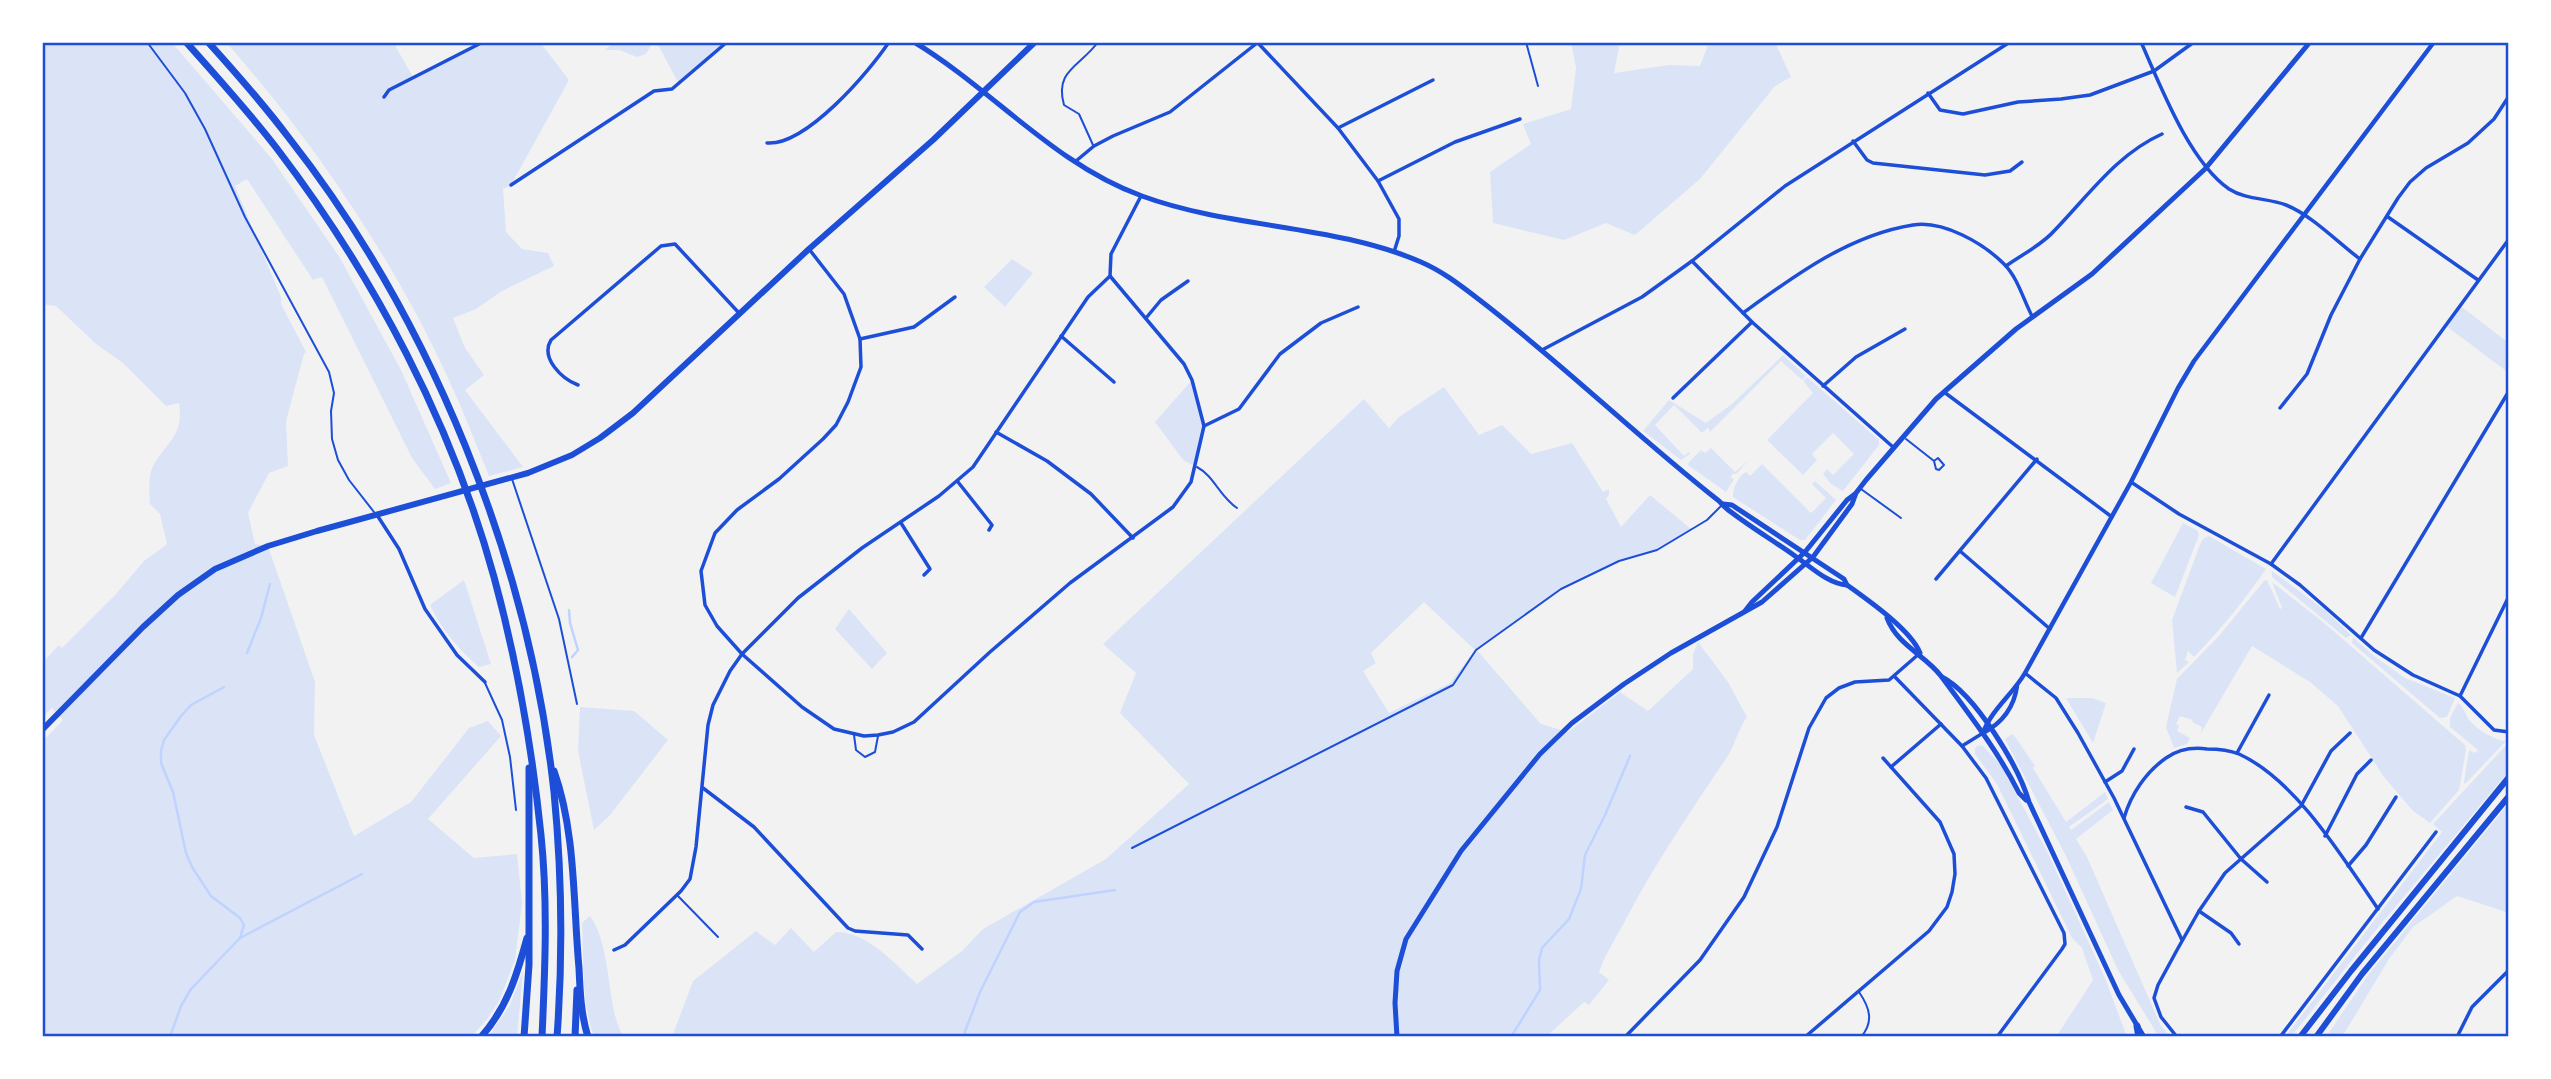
<svg xmlns="http://www.w3.org/2000/svg" width="2551" height="1079" font-family="Karla,sans-serif">
	<style>
		.green { fill: #dbe4f7; fill-rule: evenodd }
		.lines { fill: none; stroke-linecap: round; stroke-linejoin: round }
		.stream { stroke: #bfd3fe; stroke-width: 2.5 }
		.service { stroke: #1d4ed8; stroke-width: 2 }
		.minor { stroke: #1d4ed8; stroke-width: 3.5 }
		.tertiary { stroke: #1d4ed8; stroke-width: 4.5 }
		.secondary { stroke: #1d4ed8; stroke-width: 5 }
		.primary { stroke: #1d4ed8; stroke-width: 6 }
		.trunk { stroke: #1d4ed8; stroke-width: 6 }
		.motorway { stroke: #1d4ed8; stroke-width: 7 }
		.neatline { fill: none; stroke: #1d4ed8; stroke-width: 2.5 }
	</style>
	<rect width="100%" height="100%" fill="#f2f2f2"/>
	<g class="green">
		<path d="M 42,42 L 172,42 L 175,46 L 272,159 L 340,258 L 401,370 L 451,483 L 435,489 L 412,458 L 322,277 L 313,280 L 247,179 L 235,186 L 281,297 L 281,304 L 306,352 L 304,354 L 286,421 L 288,466 L 269,473 L 248,513 L 255,544 L 268,546 L 315,682 L 314,735 L 354,836 L 411,802 L 469,728 L 488,721 L 501,736 L 428,819 L 474,858 L 517,854 L 522,903 L 515,960 L 499,1001 L 488,1018 L 471,1037 L 42,1037 L 42,742 L 63,720 L 52,708 L 42,717 L 42,663 L 59,645 L 62,648 L 115,595 L 144,561 L 167,544 L 160,514 L 150,504 C 149,492 148,477 153,466 C 167,441 184,436 179,403 L 166,406 L 123,363 L 96,344 L 56,306 L 42,304 Z"/>
		<path d="M 226,42 L 393,42 L 413,77 L 483,42 L 540,42 L 569,80 L 511,185 L 503,189 L 506,232 L 522,249 L 548,253 L 554,266 L 502,291 L 476,309 L 453,318 L 465,348 L 484,375 L 465,390 L 523,467 L 489,476 C 476,444 463,410 448,378 C 393,258 313,141 226,42 Z"/>
		<polygon points="614,42 727,42 679,84 657,43 651,45 646,54 637,57 619,50 605,50"/>
		<polygon points="1571,42 1620,42 1614,73 1669,65 1700,66 1709,42 1775,42 1791,77 1775,86 1700,179 1635,235 1606,223 1564,240 1493,223 1490,172 1531,144 1523,124 1571,109 1576,68"/>
		<polygon points="1012,259 1033,273 1005,307 984,287"/>
		<polygon points="2459,305 2509,343 2509,373 2445,325"/>
		<polygon points="1783,355 1806,376 1802,380 1781,361 1708,434 1710,430 1708,428 1702,433 1674,405 1655,425 1684,456 1689,452 1690,454 1681,460 1643,431 1669,400 1706,423 1732,404"/>
		<polygon points="1807,377 1879,440 1879,445 1843,491 1831,484 1823,474 1827,469 1833,475 1854,454 1833,433 1812,454 1817,460 1803,475 1767,440 1813,393 1803,381"/>
		<polygon points="1192,380 1204,426 1196,466 1184,461 1155,422"/>
		<path d="M 1444,387 L 1479,435 L 1502,425 L 1531,454 L 1572,443 L 1603,492 L 1609,489 L 1609,495 L 1606,499 L 1621,527 L 1650,495 L 1691,529 L 1657,550 L 1619,561 L 1561,589 L 1476,649 L 1541,724 L 1568,732 L 1620,692 L 1648,711 L 1693,669 L 1693,655 L 1698,642 L 1728,682 L 1747,717 C 1737,730 1735,747 1725,760 C 1690,812 1655,864 1626,919 C 1617,936 1606,953 1599,972 L 1609,980 L 1589,1005 L 1584,1002 L 1546,1037 L 672,1037 L 693,981 L 756,931 L 775,945 L 791,928 L 814,952 L 836,932 C 868,932 895,964 917,984 L 962,951 L 983,929 L 1106,859 L 1189,784 L 1120,713 L 1136,673 L 1103,644 L 1364,399 L 1389,428 L 1399,417 ZM 1424,602 L 1475,650 L 1450,683 L 1389,713 L 1363,671 L 1376,663 L 1371,653 Z"/>
		<polygon points="1711,448 1735,472 1749,460 1736,474 1732,474 1731,478 1734,479 1726,492 1688,465 1689,462 1701,450 1705,453"/>
		<path d="M 1762,464 L 1811,513 L 1826,498 L 1812,484 L 1815,481 L 1836,500 L 1805,540 L 1800,540 L 1733,497 C 1733,488 1738,476 1746,472 L 1750,476 Z"/>
		<polygon points="2183,523 2198,531 2199,535 2175,597 2151,583"/>
		<path d="M 2209,536 L 2266,569 C 2244,601 2221,629 2194,657 L 2188,651 L 2185,660 L 2189,662 L 2177,673 L 2172,620 L 2201,542 L 2204,538 Z"/>
		<polygon points="2272,571 2326,611 2351,635 2346,638 2272,577"/>
		<path d="M 464,580 L 491,664 L 479,667 C 458,648 442,631 430,605 Z"/>
		<polygon points="2267,580 2280,609 2282,608 2272,582 2323,622 2465,745 2466,750 2459,790 2430,823 2413,811 2384,777 2338,706 2310,682 2252,646 2201,733 2202,727 2192,722 2193,720 2180,716 2176,724 2179,726 2177,731 2190,738 2187,744 2174,748 2166,727 2177,679 2218,637 2264,581"/>
		<polygon points="849,609 887,653 872,669 835,629"/>
		<polygon points="2353,637 2374,656 2405,678 2455,698 2447,717 2440,718 2352,643"/>
		<polygon points="2066,698 2092,698 2106,703 2093,743"/>
		<path d="M 2458,703 C 2465,708 2466,717 2470,721 C 2477,729 2493,740 2506,741 L 2465,784 L 2464,782 L 2469,750 L 2475,753 L 2478,750 L 2450,727 L 2450,718 Z"/>
		<polygon points="580,707 634,711 668,740 610,815 594,830 578,751"/>
		<polygon points="2013,734 2035,766 2033,768 2066,822 2105,792 2108,799 2069,827 2071,830 2109,802 2113,810 2076,839 2087,857 2160,1024 2170,1037 2159,1037 2118,970 2065,854 2005,739"/>
		<polygon points="2509,742 2509,771 2371,936 2291,1037 2285,1037 2442,832 2433,824"/>
		<polygon points="1978,745 1983,746 2000,764 2047,851 2105,978 2127,1037 2101,1037 2096,1033 2093,1037 2056,1037 2093,980 2082,948 2072,938 1997,784 1975,754 1975,748"/>
		<polygon points="2509,803 2509,913 2457,896 2413,927 2389,959 2342,1037 2326,1037 2368,975"/>
		<path d="M 590,916 C 613,946 606,1017 625,1037 L 594,1037 C 581,1001 584,961 582,923 Z"/>
		<polygon points="523,971 517,1037 488,1037 510,1005"/>
	</g>
	<g class="lines">
		<g class="stream">
			<polyline points="569,610 570,623 578,650 572,657"/>
			<polyline points="247,653 261,618 270,584"/>
			<polyline points="224,687 191,705 181,716 164,740 161,751 161,763 173,792 186,853 192,867 211,896 240,918 244,925 240,938"/>
			<polyline points="170,1037 181,1006 191,989 240,938 362,874"/>
			<polyline points="963,1037 980,992 1020,912 1034,902 1115,890"/>
			<polyline points="1511,1037 1540,990 1539,960 1542,948 1569,919 1581,889 1585,855 1605,815 1630,756"/>
		</g>
		<g class="service">
			<polyline points="147,42 185,93 205,129 245,217 329,372 334,393 331,411 332,439 338,460 349,480 374,512"/>
			<polyline points="1526,42 1538,86"/>
			<path d="M 1093,145 L 1079,114 L 1064,105 C 1054,70 1081,66 1098,42"/>
			<polyline points="1906,439 1934,461 1936,469 1939,470 1944,465 1938,458 1934,461"/>
			<path d="M 1197,467 C 1214,476 1220,497 1237,508"/>
			<polyline points="512,479 559,619 577,704"/>
			<polyline points="1861,489 1901,518"/>
			<polyline points="485,683 502,720 510,757 516,810"/>
			<polyline points="854,735 856,750 865,757 875,752 878,736"/>
			<polyline points="1132,848 1453,685 1476,650 1561,589 1619,561 1657,550 1707,520 1722,505"/>
			<polyline points="677,895 718,937"/>
			<path d="M 1859,992 C 1870,1008 1874,1022 1861,1037"/>
		</g>
		<g class="minor">
			<polyline points="1257,42 1338,128 1378,181 1399,219 1399,236 1394,252"/>
			<path d="M 2141,42 C 2161,87 2189,161 2229,189 C 2246,200 2268,198 2286,205 C 2313,216 2337,242 2360,259"/>
			<polyline points="1928,93 1940,110 1963,114 2018,102 2061,99 2090,95 2154,71 2194,42"/>
			<polyline points="384,97 389,90 483,42"/>
			<polyline points="1338,128 1433,80"/>
			<polyline points="1853,141 1867,160 1873,163 1985,175 2010,171 2022,162"/>
			<path d="M 767,143 C 806,146 869,72 889,42"/>
			<polyline points="1076,161 1094,146 1113,136 1170,112 1257,43"/>
			<polyline points="1378,181 1455,142 1520,119"/>
			<polyline points="511,185 654,91 672,89 727,42"/>
			<polyline points="2388,217 2478,280"/>
			<polyline points="809,249 844,294 860,339 861,367 848,402 836,425 823,439 779,479 737,510 715,533 701,571 705,605 717,626 742,654 802,707 834,729 864,736 878,735 893,732 914,722 990,652 1070,583 1173,507 1191,482 1204,426 1192,380 1184,364 1110,276"/>
			<polyline points="1692,261 1752,322 1893,447"/>
			<path d="M 2006,266 C 2021,255 2042,245 2054,231 C 2088,196 2117,154 2162,134"/>
			<path d="M 1743,313 C 1794,276 1849,235 1913,225 C 1943,220 1983,243 2004,264 C 2018,278 2023,299 2032,316"/>
			<polyline points="1146,318 1161,300 1188,281"/>
			<polyline points="1061,336 1114,382"/>
			<polyline points="860,339 914,327 955,297"/>
			<polyline points="1542,350 1642,297 1692,261 1785,186 2010,42"/>
			<path d="M 578,385 C 562,379 540,358 551,340 L 661,246 L 675,244 L 739,313"/>
			<polyline points="1823,386 1856,357 1905,329"/>
			<polyline points="1944,392 2112,517"/>
			<polyline points="1673,398 1752,322"/>
			<polyline points="2280,408 2307,374 2331,315 2360,259 2398,198 2410,182 2426,168 2468,143 2494,119 2509,96"/>
			<polyline points="1204,426 1239,409 1280,354 1321,323 1358,307"/>
			<polyline points="996,432 1047,461 1091,494 1133,538"/>
			<polyline points="958,482 992,525 989,530"/>
			<polyline points="2131,482 2179,514 2271,564 2300,585 2374,650 2413,675 2460,696 2494,730 2509,732"/>
			<polyline points="377,515 399,549 425,609 457,655 485,682"/>
			<polyline points="901,523 930,569 924,575"/>
			<polyline points="1960,551 2050,629"/>
			<polyline points="2271,564 2509,239"/>
			<polyline points="1936,579 2037,459"/>
			<polyline points="2361,638 2509,391"/>
			<polyline points="2025,673 2056,698 2078,733 2114,798 2182,940"/>
			<polyline points="1895,677 1962,746 1986,778 2064,933 2065,944 2062,949 1997,1037"/>
			<polyline points="2460,696 2509,596"/>
			<polyline points="1962,746 1983,733"/>
			<polyline points="2237,753 2269,695"/>
			<polyline points="1891,767 1941,724"/>
			<polyline points="2105,782 2122,771 2134,749"/>
			<polyline points="703,788 754,827 848,928 855,931 908,935 922,949"/>
			<polyline points="2186,807 2203,812 2241,859 2267,882"/>
			<path d="M 2124,818 C 2131,794 2146,772 2166,758 C 2179,749 2192,747 2207,749 C 2217,749 2229,750 2239,754 C 2296,780 2343,858 2378,909"/>
			<polyline points="2325,836 2357,774 2371,760"/>
			<polyline points="2348,866 2366,845 2396,797"/>
			<polyline points="2199,911 2231,933 2239,944"/>
			<polyline points="614,950 625,945 681,891 690,879 696,847 708,725 713,705 730,671 742,654 798,598 862,548 939,496 973,467 1088,297 1110,276 1111,254 1141,196"/>
			<polyline points="1625,1037 1700,960 1744,897 1777,827 1809,728 1826,698 1839,688 1855,682 1889,680 1920,653"/>
			<polyline points="1805,1037 1929,931 1947,907 1952,892 1955,874 1954,854 1940,822 1883,758"/>
			<polyline points="2177,1037 2161,1017 2154,998 2158,985 2177,950 2199,911 2225,873 2301,806 2331,751 2350,733"/>
			<polyline points="2280,1037 2436,832"/>
			<polyline points="2457,1037 2472,1007 2509,970"/>
		</g>
		<g class="tertiary">
			<path d="M 1983,733 C 1991,710 2013,694 2025,673 L 2131,482 L 2178,388 L 2194,361 L 2434,42"/>
			<path d="M 1983,733 C 2002,723 2014,708 2017,686"/>
		</g>
		<g class="secondary">
			<path d="M 914,42 C 992,89 1055,165 1142,196 C 1232,229 1333,224 1421,262 C 1442,271 1460,285 1477,298 C 1561,362 1636,436 1719,501 C 1723,505 1726,509 1731,512 C 1752,528 1774,541 1795,556 C 1810,566 1828,584 1847,585"/>
			<path d="M 1723,504 L 1732,505 L 1844,579 L 1847,585 C 1868,600 1911,630 1920,653"/>
			<polyline points="1745,611 1752,602 1805,552 1847,500 1855,494"/>
			<path d="M 1887,618 C 1897,645 1925,655 1941,676 C 1969,714 1998,751 2019,793 L 2026,800"/>
			<path d="M 1942,677 C 1975,694 2019,767 2029,802 L 2119,995 L 2144,1037"/>
			<polyline points="1397,1037 1395,1003 1397,971 1406,939 1461,851 1540,754 1572,723 1624,684 1671,653 1762,602 1813,557 1852,504 1856,493 1866,480 1936,399 2016,329 2092,274 2205,169 2310,42"/>
		</g>
		<polyline class="primary" points="42,730 143,627 178,595 215,569 268,546 317,531 528,473 572,455 600,438 633,413 809,249 933,140 1035,42"/>
		<g class="trunk">
			<polyline points="2300,1037 2351,971 2509,777"/>
			<polyline points="2316,1037 2362,974 2509,796"/>
		</g>
		<g class="motorway">
			<path d="M 186,42 C 217,77 249,112 278,150 C 374,276 452,424 494,577 C 517,661 532,748 541,835 C 548,902 545,970 542,1037"/>
			<path d="M 208,42 C 236,73 264,105 289,138 C 432,320 529,562 554,792 C 562,874 563,955 557,1037"/>
			<path d="M 554,771 C 576,833 573,903 579,968 C 580,991 581,1015 588,1037"/>
			<polyline points="2137,1026 2139,1037"/>
			<path d="M 481,1037 C 507,1008 517,975 527,938"/>
			<polyline points="524,1037 529,965 529,768"/>
			<polyline points="575,1037 577,990"/>
		</g>
	</g>
	<rect width="2551" height="1079" fill="none" stroke="#ffffff" stroke-width="88"/>
	<rect x="44" y="44" width="2463" height="991" class="neatline"/>
</svg>
